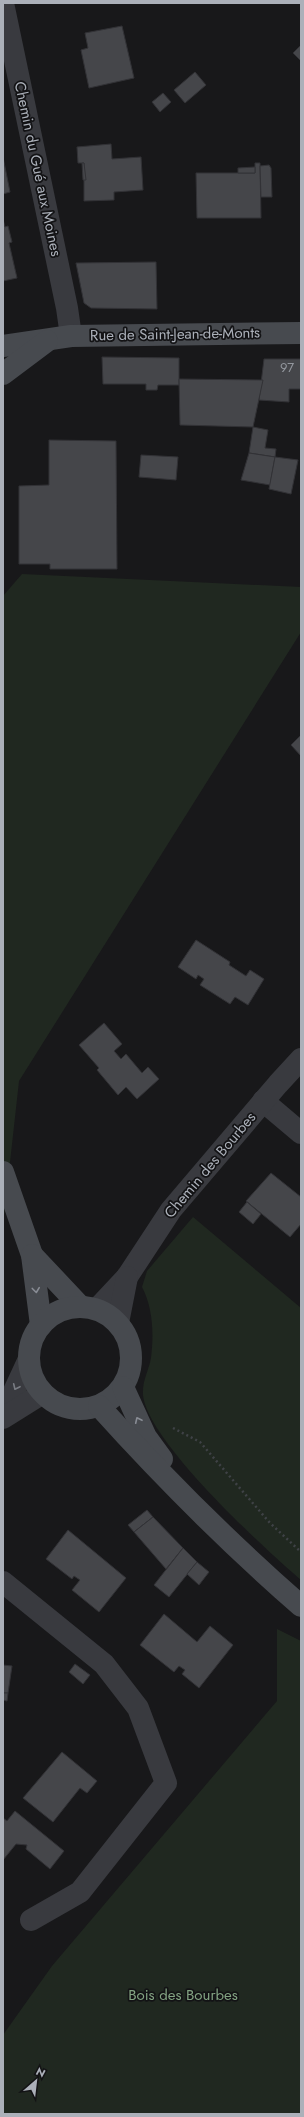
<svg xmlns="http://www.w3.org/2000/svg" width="304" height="2117" font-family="Jost,sans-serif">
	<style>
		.green { fill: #202820 }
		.building { fill: #45464a; stroke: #323236 }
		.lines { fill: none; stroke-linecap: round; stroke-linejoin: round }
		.path { stroke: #3f4246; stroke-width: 2.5; stroke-dasharray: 2 3; stroke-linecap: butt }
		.minor { stroke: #393a3f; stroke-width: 22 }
		.secondary { stroke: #474a4f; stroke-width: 22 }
		.oneway { stroke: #888c94 }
		.oneway2 { stroke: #787b82 }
		.labels { text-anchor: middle; stroke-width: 3.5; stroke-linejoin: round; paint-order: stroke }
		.number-label { font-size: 13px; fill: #92969d }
		.street-label { font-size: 15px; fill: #abb0b9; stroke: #131315 }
		.park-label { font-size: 15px; fill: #83a382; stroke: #131315 }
	</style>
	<rect width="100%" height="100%" fill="#18181a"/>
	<g class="green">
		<polygon points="22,574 301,587 301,632 19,1081 3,1225 3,596"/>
		<path d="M 193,1217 L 301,1308 L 301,1580 C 266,1550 140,1435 143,1391 C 143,1380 149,1369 151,1358 C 154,1334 153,1308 142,1287 L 147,1271 Z"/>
		<polygon points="277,1629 301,1641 301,2114 3,2114 3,2035 52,1966 277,1701"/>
	</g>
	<g class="building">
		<polygon points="122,26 134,78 89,88 81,50 88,48 85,33"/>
		<polygon points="301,45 301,61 293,53"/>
		<polygon points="195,72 206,85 185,103 174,90"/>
		<polygon points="163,93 171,102 160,112 152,102"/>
		<polygon points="111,144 112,159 141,157 143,190 114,192 114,200 84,201 84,163 78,163 77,147"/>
		<polygon points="3,157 10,192 3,194"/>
		<polygon points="82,163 84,163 86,180 83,180"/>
		<polygon points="255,163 260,163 261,218 197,218 196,173 255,173"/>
		<polygon points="269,165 271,168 272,197 261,197 260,166"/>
		<polygon points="255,167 255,173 238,173 238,168"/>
		<polygon points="3,219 5,227 8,226 12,242 9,243 17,278 3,281"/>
		<polygon points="156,262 157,309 91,308 84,303 76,263"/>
		<polygon points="102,357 179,358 179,385 158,385 157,390 146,390 146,384 103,384"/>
		<polygon points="264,359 301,359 301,389 289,389 289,402 259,400"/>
		<polygon points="179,379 263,380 253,427 180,425"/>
		<polygon points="253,427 268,430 265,448 276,449 275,457 249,453"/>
		<polygon points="49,440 116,441 117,569 50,569 50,564 19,564 19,486 49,485"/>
		<polygon points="249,453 275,457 270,485 241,480"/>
		<polygon points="141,455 178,457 176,480 139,477"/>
		<polygon points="275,457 298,460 291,494 269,489"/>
		<polygon points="301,735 301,756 291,745"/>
		<polygon points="196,940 230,962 229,965 246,976 250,970 264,979 248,1005 235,997 230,1004 200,985 204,979 198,975 196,979 178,967"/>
		<polygon points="104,1023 122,1044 114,1051 121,1059 126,1054 142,1073 148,1067 159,1079 137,1099 126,1087 118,1095 97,1070 99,1068 79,1045"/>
		<polygon points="271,1173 301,1197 301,1224 290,1237 246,1201"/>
		<polygon points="247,1202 261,1214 253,1224 239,1212"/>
		<polygon points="147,1510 153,1517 134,1532 128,1525"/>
		<polygon points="153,1517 183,1548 166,1569 134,1532"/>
		<polygon points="68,1530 126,1578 99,1612 72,1590 80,1580 74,1576 72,1579 46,1559"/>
		<polygon points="183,1548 197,1562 169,1597 154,1585"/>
		<polygon points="197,1562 209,1572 199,1585 187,1574"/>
		<polygon points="164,1614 197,1642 210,1626 233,1645 199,1688 182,1674 185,1670 179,1666 174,1672 140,1645"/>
		<polygon points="75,1664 90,1675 83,1684 69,1672"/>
		<polygon points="3,1665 12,1666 8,1693 3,1693"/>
		<polygon points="3,1693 8,1693 7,1701 3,1700"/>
		<polygon points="62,1752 97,1781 87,1793 80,1788 53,1822 23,1798"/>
		<polygon points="15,1811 64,1851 50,1869 26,1849 27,1845 16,1844 3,1860 3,1818 7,1821"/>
	</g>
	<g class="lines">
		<polyline class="path" points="173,1428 200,1442 270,1523 301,1552"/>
		<g class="minor">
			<polyline points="3,3 67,308 71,336"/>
			<polyline points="263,1101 301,1133"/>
			<polyline points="97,1309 127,1277 171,1210 278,1084 301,1059"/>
			<polyline points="118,1323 127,1277"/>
			<polyline points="3,1415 29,1359"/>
			<polyline points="3,1418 43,1393"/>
			<polyline points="3,1582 104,1664 138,1708 166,1783 80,1892 31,1920"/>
		</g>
		<g class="secondary">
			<polyline points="3,346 71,336 301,333"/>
			<polyline points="3,374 47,341"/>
			<polyline points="3,1172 32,1255 41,1325"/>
			<polyline points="32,1255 80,1306"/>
			<circle cx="80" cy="1358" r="51"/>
			<polyline points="123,1387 146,1437 162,1459"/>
			<path d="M 99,1406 C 162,1476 230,1544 301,1606"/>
		</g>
	</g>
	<defs><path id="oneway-chevron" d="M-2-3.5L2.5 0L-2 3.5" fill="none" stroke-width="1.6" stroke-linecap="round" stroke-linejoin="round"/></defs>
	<g class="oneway">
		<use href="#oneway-chevron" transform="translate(36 1290) rotate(83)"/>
		<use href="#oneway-chevron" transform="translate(138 1420) rotate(-115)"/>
	</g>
	<use class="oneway2" href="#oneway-chevron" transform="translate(16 1387) rotate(115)"/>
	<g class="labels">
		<g class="number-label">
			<text x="287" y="372">97</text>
		</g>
		<g class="street-label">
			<text transform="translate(38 169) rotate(78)" y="5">Chemin du Gué aux Moines</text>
			<text transform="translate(175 334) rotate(-1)" y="5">Rue de Saint-Jean-de-Monts</text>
			<text transform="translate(210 1165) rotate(-50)" y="5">Chemin des Bourbes</text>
		</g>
		<g class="park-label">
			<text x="183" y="2000">Bois des Bourbes</text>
		</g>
	</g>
	<rect width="304" height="2117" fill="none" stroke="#abb0b9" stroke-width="8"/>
	<g transform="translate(36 2081) rotate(28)" stroke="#131315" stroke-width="3" paint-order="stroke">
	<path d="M0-3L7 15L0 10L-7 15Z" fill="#abb0b9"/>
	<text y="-6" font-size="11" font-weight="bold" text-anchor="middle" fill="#abb0b9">N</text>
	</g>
</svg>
